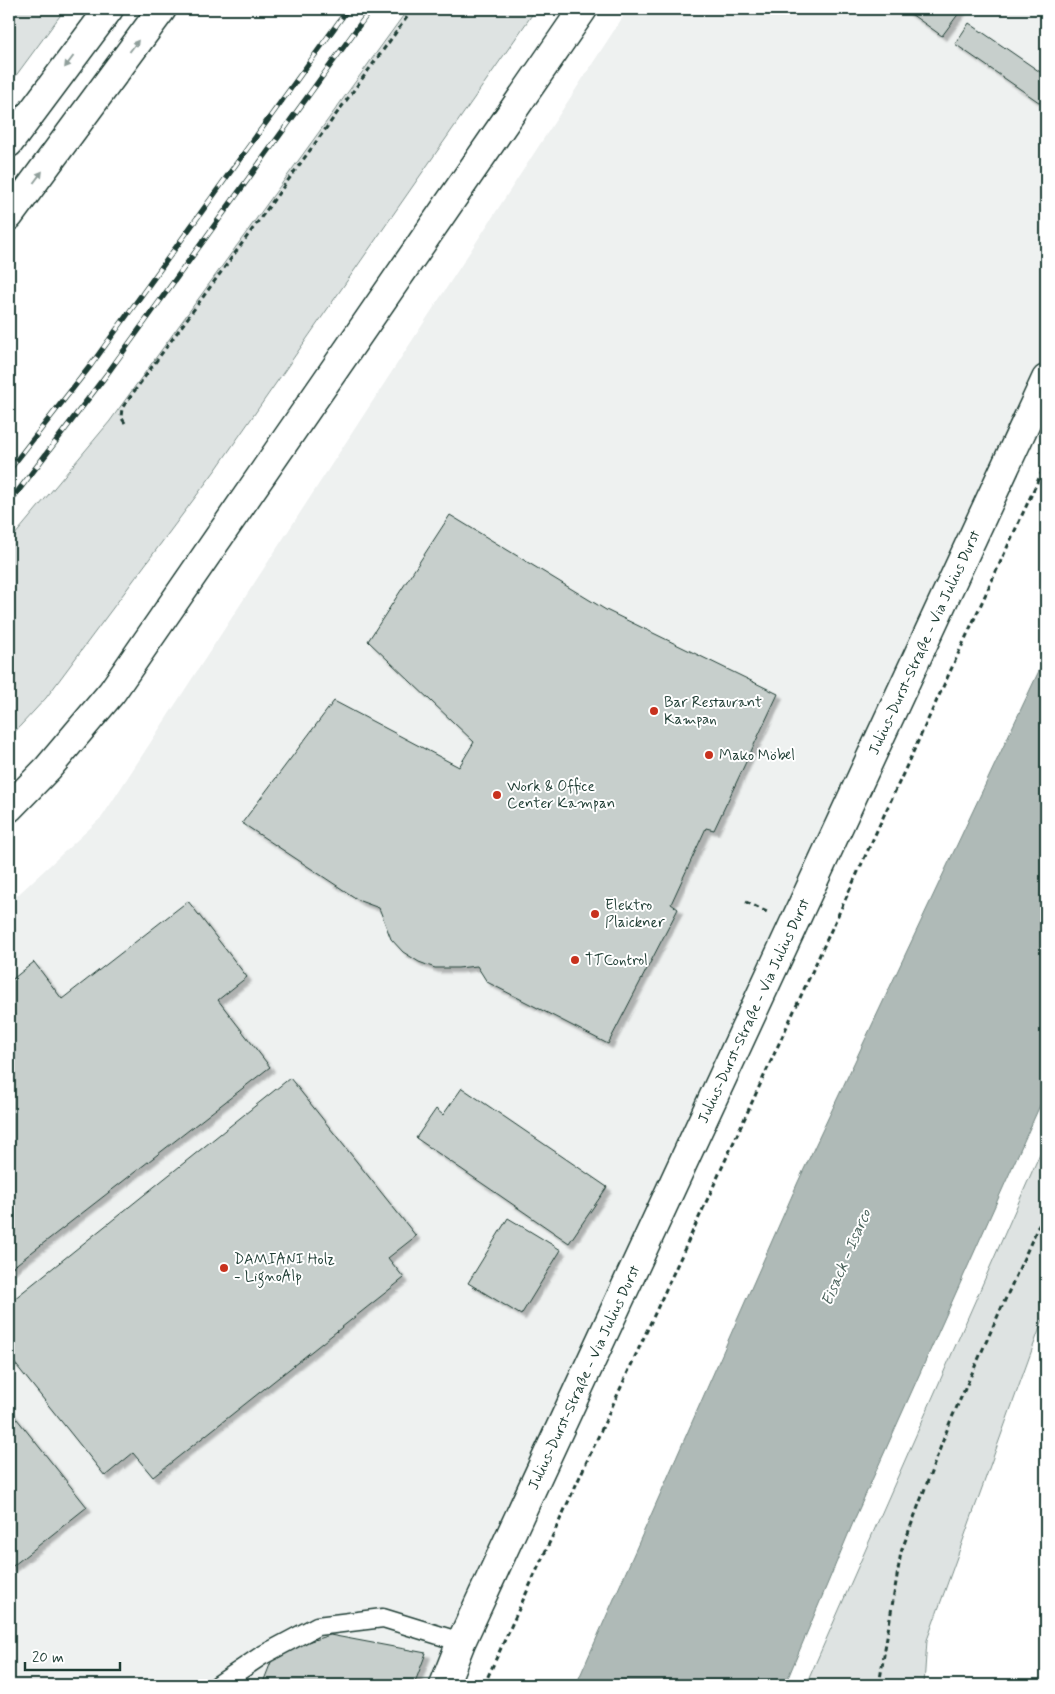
<svg xmlns="http://www.w3.org/2000/svg" width="1055" height="1694" font-family="Mynerve,sans-serif">
	<style>
		.built { fill: #eef1f0 }
		.green { fill: #dee3e2; stroke: #7e908b }
		.water { fill: #afbab7; stroke: #758883 }
		.building { fill: #c7cfcc; stroke: #1f3d34; filter: url(#shadow) }
		.lines { fill: none; stroke-linecap: round; stroke-linejoin: round }
		.lane-casing { stroke: #1f3d34; stroke-width: 21 }
		.street-casing { stroke: #1f3d34; stroke-width: 31 }
		.primary-casing { stroke: #1f3d34; stroke-width: 31 }
		.highway-casing { stroke: #1f3d34; stroke-width: 31 }
		.path { stroke: #1f3d34; stroke-width: 3; stroke-dasharray: 5 4; stroke-linecap: butt }
		.lane { stroke: #fff; stroke-width: 18 }
		.street { stroke: #fff; stroke-width: 28 }
		.primary { stroke: #fff; stroke-width: 28 }
		.highway { stroke: #fff; stroke-width: 28 }
		.rail-casing { stroke: #1f3d34; stroke-width: 5.5 }
		.rail { stroke: #fff; stroke-width: 4; stroke-dasharray: 11; stroke-linecap: butt }
		.oneway { fill: #8f9e9a }
		.poi-dot { fill: #c8321e; stroke: #fff; stroke-width: 2 }
		.labels { text-anchor: middle; stroke-width: 4; stroke-linejoin: round; paint-order: stroke }
		.street-label { font-size: 15px; fill: #1f3d34; stroke: #fff }
		.poi-label { font-size: 15px; fill: #1f3d34; stroke: #fff; text-anchor: start }
		.water-label { font-size: 16px; font-style: italic; fill: #4a625b; stroke: #fff }
	</style>
	<defs>
		<filter id="shadow"><feDropShadow dx="4.5" dy="4.5" stdDeviation="1" flood-color="#0004"/></filter>
	</defs>
	<rect width="100%" height="100%" fill="#fff"/>
	<filter id="ink" filterUnits="userSpaceOnUse"><feTurbulence type="fractalNoise" baseFrequency=".02" numOctaves="2"/><feDisplacementMap in="SourceGraphic" scale="10" xChannelSelector="R" yChannelSelector="G"/><feConvolveMatrix kernelMatrix="1 2 1 2 8 2 1 2 1" color-interpolation-filters="sRGB"/></filter>
	<g filter="url(#ink)">
		<polygon class="built" points="628,9 1046,9 1046,379 449,1685 9,1685 9,903 102,817"/>
		<g class="green">
			<polygon points="9,9 65,9 9,85"/>
			<polygon points="408,9 536,9 217,468 46,698 9,738 9,542 110,421"/>
			<polygon points="1046,1140 1046,1311 927,1640 924,1685 806,1685"/>
		</g>
		<polygon class="water" points="1046,656 1046,1092 855,1518 785,1685 576,1685 798,1182"/>
		<g class="building">
			<polygon points="904,9 962,9 942,36"/>
			<polygon points="969,23 1046,76 1046,107 955,44"/>
			<polygon points="450,515 606,610 778,694 714,830 706,828 671,904 678,909 608,1044 487,982 477,966 458,968 435,968 419,962 403,952 391,939 379,908 360,901 242,823 334,701 459,767 474,742 368,641"/>
			<polygon points="188,901 247,977 218,1000 270,1067 9,1270 9,982 34,962 62,999"/>
			<polygon points="290,1078 416,1236 388,1258 404,1278 153,1477 133,1453 105,1476 9,1356 9,1303"/>
			<polygon points="462,1088 607,1187 569,1243 416,1138 436,1109 443,1115"/>
			<polygon points="508,1218 561,1250 521,1315 468,1283"/>
			<polygon points="9,1409 87,1507 9,1569"/>
			<polygon points="330,1635 426,1653 414,1685 262,1685 275,1652"/>
		</g>
		<g class="lines">
			<defs>
				<polyline id="lane" points="218,1685 261,1656 317,1626 383,1618 461,1642"/>
				<g id="street">
					<path id="s1" d="M 444,1685 L 461,1642 L 1046,379"/>
				</g>
				<polyline id="primary" points="9,808 48,768 112,692 583,9"/>
				<g id="highway">
					<polyline points="9,143 109,9"/>
					<polyline points="9,216 162,9"/>
				</g>
			</defs>
			<use href="#lane" class="lane-casing"/>
			<use href="#street" class="street-casing"/>
			<use href="#primary" class="primary-casing"/>
			<use href="#highway" class="highway-casing"/>
			<g class="path">
				<polyline points="125,423 121,417 122,408 413,9"/>
				<polyline points="746,902 767,912"/>
				<polyline points="484,1685 1046,463"/>
				<polyline points="879,1685 901,1552 950,1422 1046,1209"/>
			</g>
			<use href="#lane" class="lane"/>
			<use href="#street" class="street"/>
			<use href="#primary" class="primary"/>
			<use href="#highway" class="highway"/>
			<defs>
				<g id="rail">
					<polyline points="9,470 91,365 348,9"/>
					<polyline points="9,503 107,374 371,9"/>
				</g>
			</defs>
			<use href="#rail" class="rail-casing"/>
			<use href="#rail" class="rail"/>
		</g>
		<defs><path id="oneway-solid" d="M-6-.8H1V-3.2L6.5 0L1 3.2V.8H-6Z" transform="scale(1.25)"/></defs>
		<g class="oneway">
			<use href="#oneway-solid" transform="translate(134 46) rotate(-53)"/>
			<use href="#oneway-solid" transform="translate(69 62) rotate(127)"/>
			<use href="#oneway-solid" transform="translate(38 177) rotate(-53)"/>
		</g>
	</g>
	<g class="poi-dot">
		<circle cx="654" cy="711" r="5"/>
		<circle cx="709" cy="755" r="5"/>
		<circle cx="497" cy="795" r="5"/>
		<circle cx="595" cy="914" r="5"/>
		<circle cx="575" cy="960" r="5"/>
		<circle cx="224" cy="1268" r="5"/>
	</g>
	<g class="labels">
		<g class="street-label">
			<text dy="5" stroke="none"><textPath href="#s1" startOffset="1148">Julius-Durst-Straße - Via Julius Durst</textPath></text>
			<text dy="5" stroke="none"><textPath href="#s1" startOffset="742">Julius-Durst-Straße - Via Julius Durst</textPath></text>
			<text dy="5" stroke="none"><textPath href="#s1" startOffset="338">Julius-Durst-Straße - Via Julius Durst</textPath></text>
		</g>
		<g class="poi-label">
			<text x="664" y="707">Bar Restaurant<tspan x="664" dy="17">Kampan</tspan></text>
			<text x="719" y="760">Mako Möbel</text>
			<text x="507" y="791">Work &amp; Office<tspan x="507" dy="17">Center Kampan</tspan></text>
			<text x="605" y="910">Elektro<tspan x="605" dy="17">Plaickner</tspan></text>
			<text x="585" y="965">TTControl</text>
			<text x="234" y="1264">DAMIANI Holz<tspan x="234" dy="17">- LignoAlp</tspan></text>
		</g>
		<g class="water-label">
			<text transform="translate(845 1257) rotate(-67)" y="6">Eisack - Isarco</text>
		</g>
	</g>
	<rect width="1055" height="1694" fill="none" stroke="#fff" stroke-width="30"/>
	<rect x="15" y="15" width="1025" height="1664" fill="none" stroke="#1f3d34" stroke-width="2" filter="url(#ink)"/>
	<path d="M25 1662v8h95v-8" fill="none" stroke="#1f3d34" stroke-width="2.5"/>
	<text x="32" y="1662" font-size="15" fill="#1f3d34" stroke="#ffffff" stroke-width="4" paint-order="stroke">20 m</text>
</svg>
